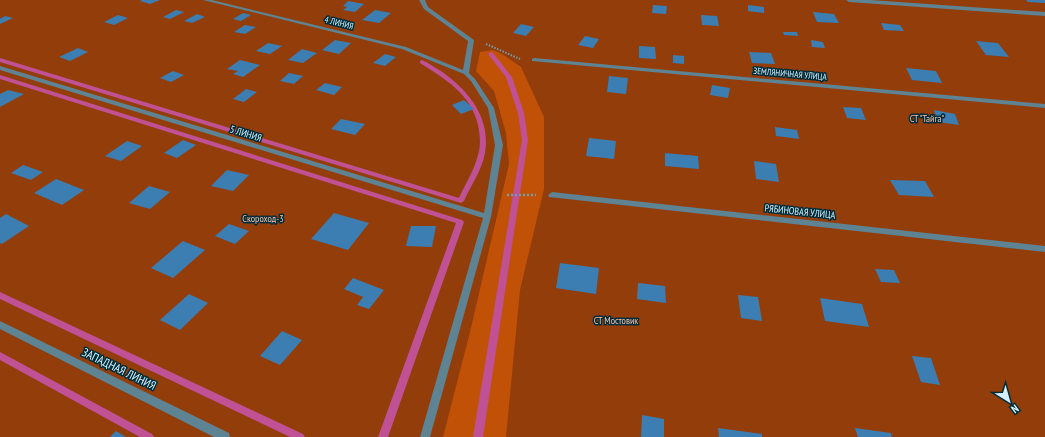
<svg xmlns="http://www.w3.org/2000/svg" width="1045" height="437" font-family="'PT Sans Narrow',sans-serif">
	<style>
		.green { fill: #923d0a }
		.forest { fill: #c15106 }
		.lines { fill: none; stroke-linecap: round; stroke-linejoin: round }
		.stream { fill: #bf5194; fill-rule: evenodd }
		.building { fill: #3c7eb2 }
		.path-far1 { stroke: #739cab; stroke-width: 2; stroke-dasharray: 1.5 1.5; stroke-linecap: butt }
		.path { stroke: #739cab; stroke-width: 2.5; stroke-dasharray: 2 2; stroke-linecap: butt }
		.street { fill: #5e8392; fill-rule: evenodd }
		.labels { text-anchor: middle; stroke-width: 3; stroke-linejoin: round; paint-order: stroke }
		.far-street-label { font-size: 9px; fill: #d5f0fb; stroke: #002d3b }
		.park-label { font-size: 10px; fill: #fcc1a7; stroke: #002d3b }
		.street-label { font-size: 10px; fill: #d5f0fb; stroke: #002d3b }
		.near-street-label { font-size: 12px; fill: #d5f0fb; stroke: #002d3b }
	</style>
	<rect width="100%" height="100%" fill="#11485b"/>
	<rect class="green" x="0" y="0" width="1045" height="437"/>
	<polygon class="forest" points="493,50 502,54 521,67 544,117 544,189 520,290 506,437 443,437 470,332 509,164 506,133 494,91 476,71 480,52"/>
	<g class="lines">
		<g class="stream">
			<polygon points="491,52 493,53 512,77 524,113 528,140 483,437 473,437 522,140 518,113 506,77 488,54"/>
			<path d="M 0,58 L 459,198 C 465,184 474,171 478,155 C 481,145 480,135 478,125 C 471,94 445,79 420,63 L 420,61 L 422,60 C 429,63 435,68 441,71 C 468,90 491,117 485,153 C 482,170 471,185 464,201 L 461,203 L 0,62 Z"/>
			<polygon points="0,75 462,220 464,222 388,437 378,437 456,223 0,79"/>
			<polygon points="0,292 303,434 305,437 290,437 0,299"/>
			<polygon points="0,352 152,434 154,437 140,437 0,360"/>
		</g>
	</g>
	<g class="building">
		<polygon points="142,0 160,0 150,4 140,1"/>
		<polygon points="1026,0 1045,0 1045,3 1028,2"/>
		<polygon points="348,1 364,4 355,12 343,10 347,7 343,6"/>
		<polygon points="653,5 667,6 666,14 652,13"/>
		<polygon points="748,5 764,7 764,13 748,11"/>
		<polygon points="176,10 184,12 170,19 163,17"/>
		<polygon points="375,10 391,13 379,23 362,20"/>
		<polygon points="813,12 834,14 839,23 817,22"/>
		<polygon points="243,13 251,15 241,21 233,19"/>
		<polygon points="197,14 205,17 192,23 184,21"/>
		<polygon points="118,15 128,18 114,25 104,22"/>
		<polygon points="701,15 717,16 719,26 702,25"/>
		<polygon points="5,16 13,18 0,24 0,19"/>
		<polygon points="881,23 900,25 904,31 884,30"/>
		<polygon points="521,24 534,27 526,36 513,33"/>
		<polygon points="245,25 256,27 245,34 234,32"/>
		<polygon points="783,32 797,32 798,36 784,35"/>
		<polygon points="585,36 599,39 593,48 578,45"/>
		<polygon points="335,40 351,43 339,54 322,50"/>
		<polygon points="811,40 823,42 825,48 812,47"/>
		<polygon points="976,41 998,43 1009,57 986,55"/>
		<polygon points="268,43 282,46 270,54 256,51"/>
		<polygon points="639,46 655,47 656,59 639,58"/>
		<polygon points="78,48 88,52 70,61 59,57"/>
		<polygon points="302,49 317,53 303,63 288,60"/>
		<polygon points="749,52 771,53 775,64 752,63"/>
		<polygon points="385,54 396,57 385,66 373,63"/>
		<polygon points="673,55 684,56 684,64 673,63"/>
		<polygon points="240,60 260,65 243,77 233,74 238,71 227,69"/>
		<polygon points="906,68 936,71 942,83 912,80"/>
		<polygon points="173,71 184,75 171,82 160,78"/>
		<polygon points="289,73 303,76 294,84 280,81"/>
		<polygon points="609,76 628,78 626,94 607,92"/>
		<polygon points="325,83 342,87 334,95 316,90"/>
		<polygon points="712,85 730,88 728,98 710,95"/>
		<polygon points="246,89 257,92 244,102 233,99"/>
		<polygon points="8,90 24,94 0,107 0,94"/>
		<polygon points="464,100 474,109 461,114 452,105"/>
		<polygon points="843,107 861,108 866,120 847,118"/>
		<polygon points="934,110 955,114 959,125 938,122"/>
		<polygon points="341,119 365,124 355,135 331,129"/>
		<polygon points="775,127 797,130 799,139 776,136"/>
		<polygon points="589,138 616,141 614,159 586,156"/>
		<polygon points="183,140 196,145 177,158 164,153"/>
		<polygon points="127,141 142,146 121,161 105,156"/>
		<polygon points="665,153 698,156 699,169 665,166"/>
		<polygon points="754,161 776,164 779,182 756,179"/>
		<polygon points="23,165 43,172 31,180 11,173"/>
		<polygon points="227,170 249,175 233,191 211,186"/>
		<polygon points="56,179 84,190 62,205 34,193"/>
		<polygon points="890,180 925,181 934,197 899,195"/>
		<polygon points="149,186 170,192 150,209 129,203"/>
		<polygon points="334,213 369,223 348,250 311,239"/>
		<polygon points="6,214 29,226 2,244 0,243 0,218"/>
		<polygon points="229,224 249,231 235,244 215,236"/>
		<polygon points="411,226 436,226 432,247 406,246"/>
		<polygon points="183,241 205,250 173,278 151,268"/>
		<polygon points="560,263 599,268 596,294 556,288"/>
		<polygon points="875,269 894,270 900,283 881,282"/>
		<polygon points="353,278 384,290 369,309 357,305 363,297 344,289"/>
		<polygon points="638,283 665,286 666,303 637,299"/>
		<polygon points="189,294 208,303 180,330 160,320"/>
		<polygon points="738,295 758,297 762,321 741,318"/>
		<polygon points="820,298 862,304 869,327 825,321"/>
		<polygon points="282,331 302,340 280,365 260,356"/>
		<polygon points="912,356 931,358 940,385 921,382"/>
		<polygon points="642,415 664,419 664,437 641,437"/>
		<polygon points="718,428 762,434 762,437 719,437"/>
		<polygon points="855,428 891,433 892,437 858,437"/>
		<polygon points="116,431 126,437 110,437"/>
	</g>
	<g class="lines">
		<polyline class="path-far1" points="486,44 520,59"/>
		<polyline class="path" points="507,195 536,195"/>
		<g class="street">
			<polygon points="203,0 212,0 406,47 463,70 468,41 424,9 419,0 425,0 428,7 474,40 469,73 475,79 494,108 503,145 491,217 430,437 420,437 483,218 0,70 0,66 484,213 495,145 488,108 471,81 464,74 402,49"/>
			<polygon points="846,0 870,0 1045,12 1045,16 849,2"/>
			<polygon points="534,58 1045,104 1045,108 532,61 532,59"/>
			<polygon points="552,192 1045,246 1045,252 549,197 548,195"/>
			<polygon points="0,321 229,433 230,437 214,437 0,329"/>
		</g>
	</g>
	<g class="labels">
		<g class="far-street-label">
			<text transform="translate(339 23) rotate(14)" y="3">4 ЛИНИЯ</text>
			<text transform="translate(790 74) rotate(5)" y="3">ЗЕМЛЯНИЧНАЯ УЛИЦА</text>
		</g>
		<g class="park-label">
			<text x="927" y="122">СТ "Тайга"</text>
			<text x="263" y="222">Скороход-3</text>
			<text x="616" y="324">СТ Мостовик</text>
		</g>
		<g class="street-label">
			<text transform="translate(246 133) rotate(17)" y="4">5 ЛИНИЯ</text>
			<text transform="translate(800 211) rotate(6)" y="4">РЯБИНОВАЯ УЛИЦА</text>
		</g>
		<g class="near-street-label">
			<text transform="translate(119 369) rotate(26)" y="4">ЗАПАДНАЯ ЛИНИЯ</text>
		</g>
	</g>
	<g transform="translate(1009 401) rotate(143)" stroke="#002d3b" stroke-width="3" paint-order="stroke">
	<path d="M0-3L7 15L0 10L-7 15Z" fill="#d5f0fb"/>
	<text y="-6" font-size="11" font-weight="bold" text-anchor="middle" fill="#d5f0fb">N</text>
	</g>
</svg>
